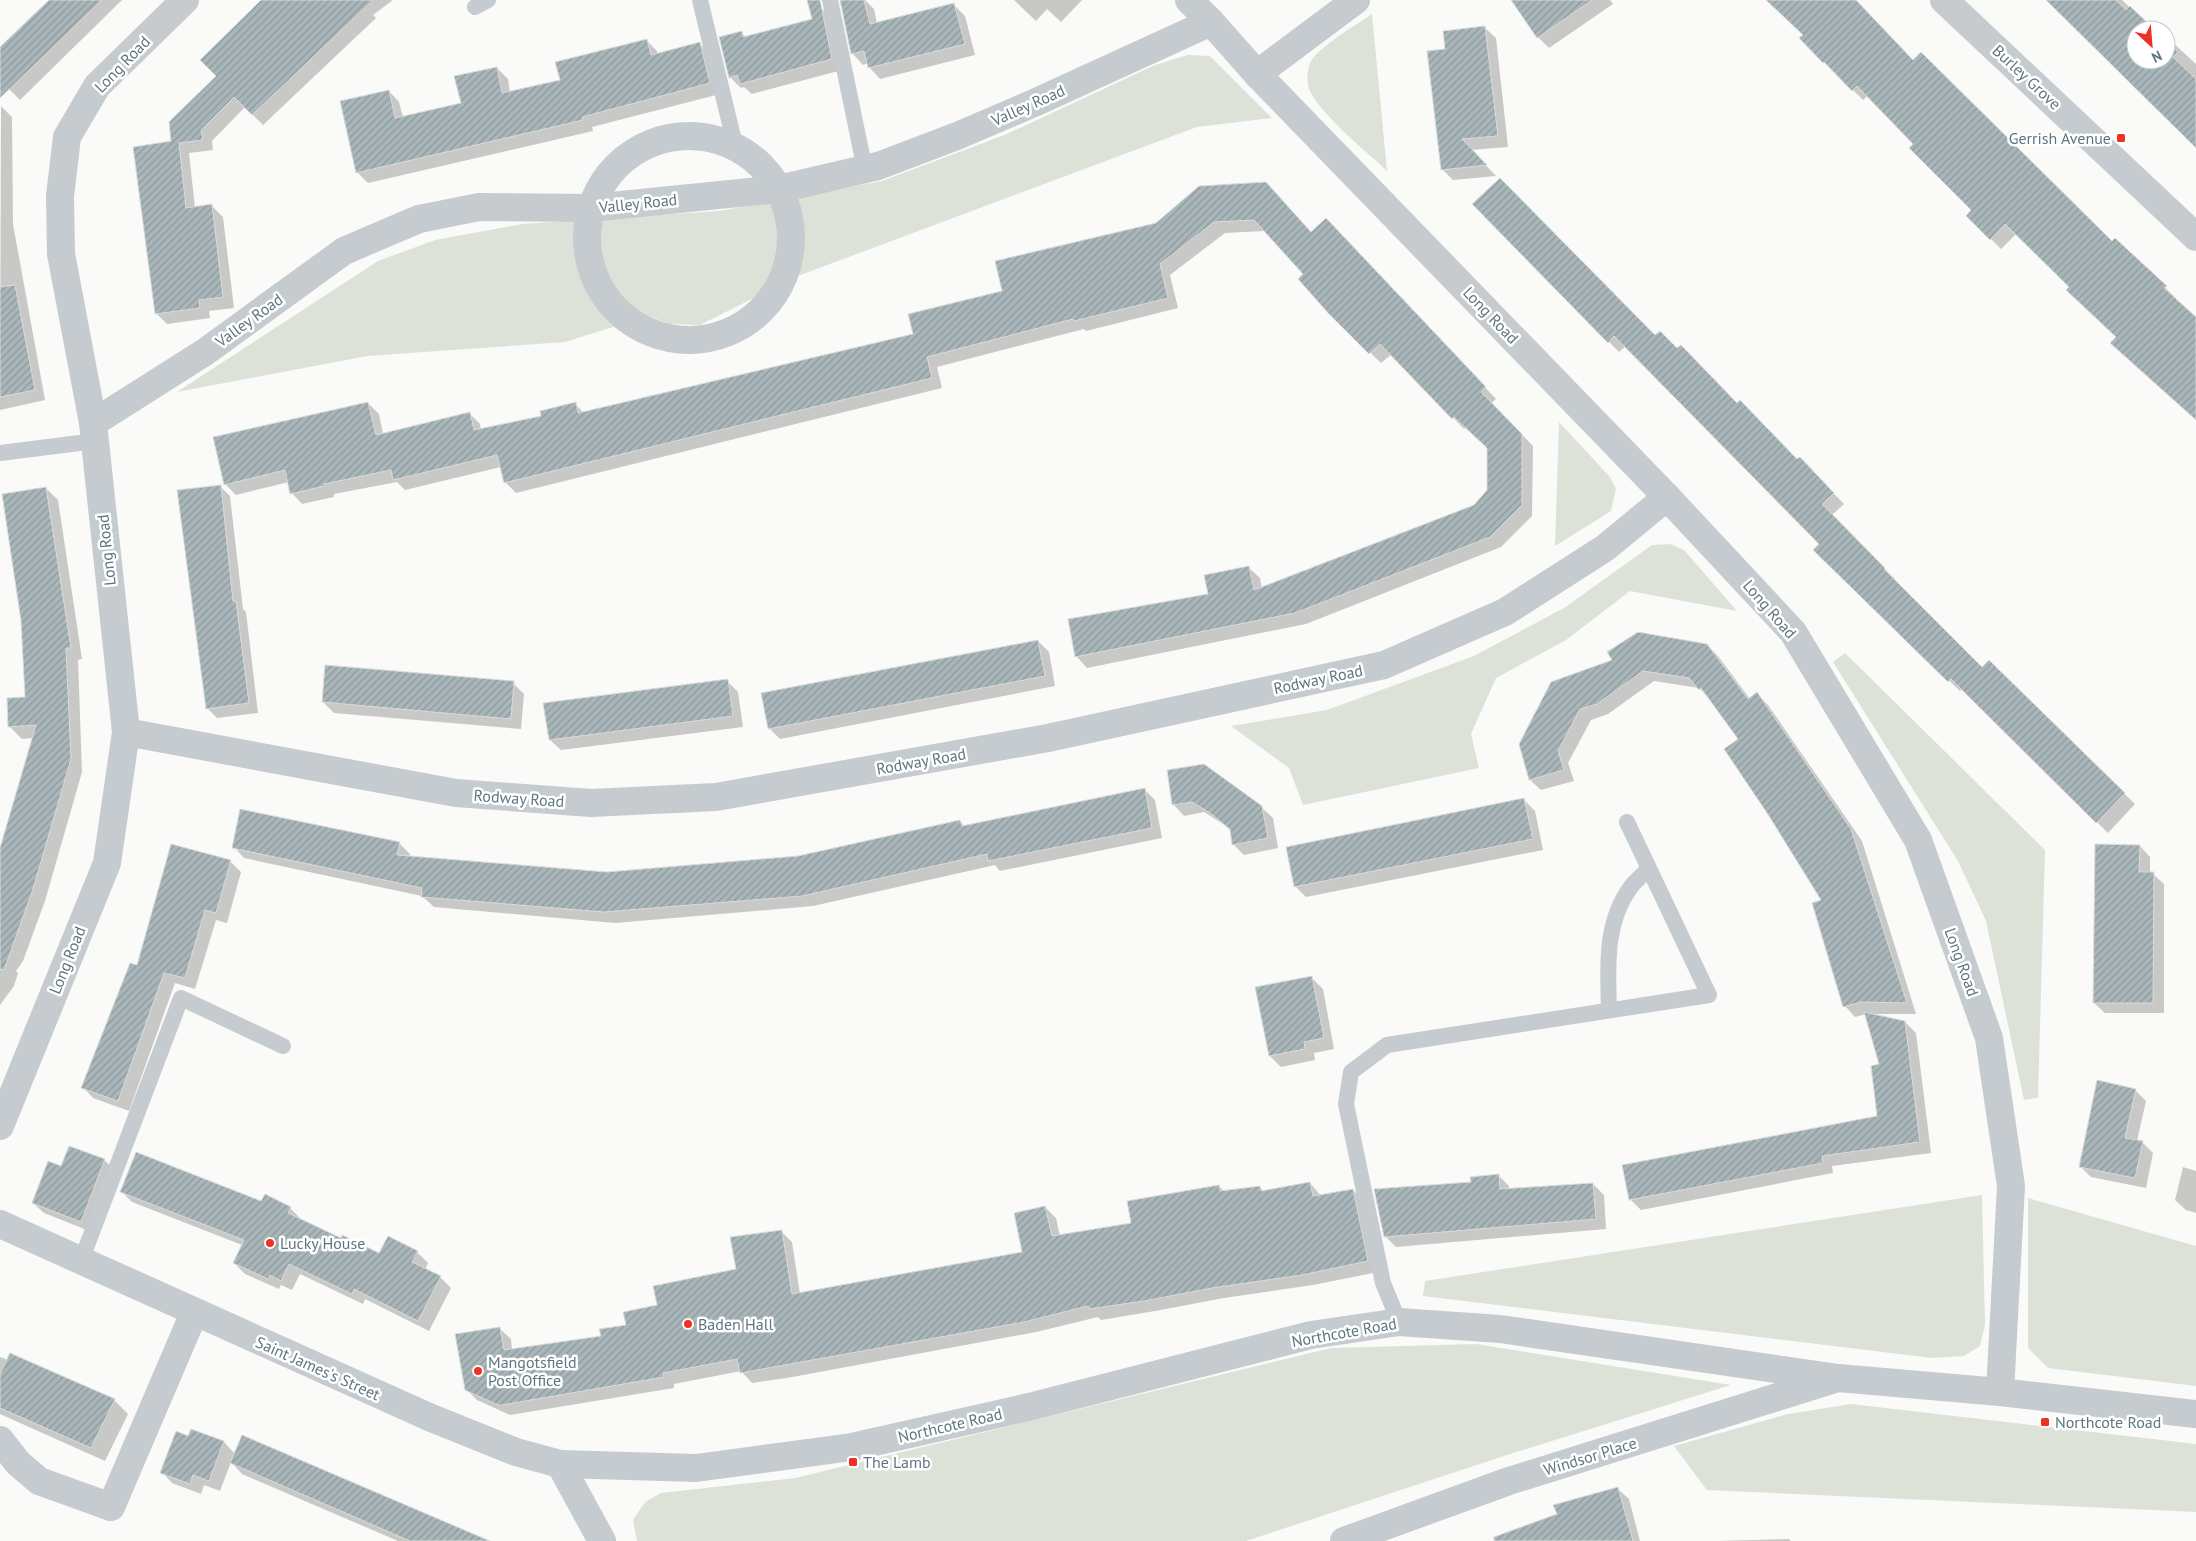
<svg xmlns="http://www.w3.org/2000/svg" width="2196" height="1541" font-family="'PT Sans',sans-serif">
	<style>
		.green { fill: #dde2d8 }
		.shadow { fill: #0003 }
		.building { fill: url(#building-hatch); stroke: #dcdbda }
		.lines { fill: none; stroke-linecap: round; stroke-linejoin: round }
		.service { stroke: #c5cbce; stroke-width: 16 }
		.minor { stroke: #c5cbce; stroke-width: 28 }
		.tertiary { stroke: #c5cbce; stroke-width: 28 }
		.poi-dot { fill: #ee3123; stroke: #fff; stroke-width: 2 }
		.labels { text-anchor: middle; stroke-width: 5; stroke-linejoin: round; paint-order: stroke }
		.street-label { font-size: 16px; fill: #5e767f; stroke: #fff }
		.poi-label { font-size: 16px; fill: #5e767f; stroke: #fff; text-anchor: start }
	</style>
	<defs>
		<pattern id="building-hatch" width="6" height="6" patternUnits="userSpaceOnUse" patternTransform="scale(1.25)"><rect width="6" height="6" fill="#a9b6ba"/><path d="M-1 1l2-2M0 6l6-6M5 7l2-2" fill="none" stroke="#8d999c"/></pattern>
	</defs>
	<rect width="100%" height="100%" fill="#fafaf8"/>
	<g class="green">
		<path d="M 1372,14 L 1387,171 C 1367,152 1321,115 1310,91 C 1306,83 1307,69 1311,61 C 1320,46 1356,25 1372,14 Z"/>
		<polygon points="1188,55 1210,56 1272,118 1197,127 795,277 700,325 670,324 648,316 565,342 367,356 177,392 378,261 435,240 522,224 719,211 882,181 1007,134 1155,65"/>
		<polygon points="1559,422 1610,477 1616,489 1611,511 1555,546"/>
		<polygon points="1670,544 1684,550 1737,611 1630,591 1566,640 1496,678 1471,734 1479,768 1303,805 1289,768 1231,726 1327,710 1474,656 1564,608 1652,545"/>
		<polygon points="1845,653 2045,850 2038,1098 2024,1100 1986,921 1958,861 1833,662"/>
		<polygon points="1982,1195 1985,1325 1980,1346 1964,1356 1932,1358 1423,1296 1425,1281"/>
		<polygon points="2028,1198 2196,1246 2196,1386 2048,1368 2028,1348"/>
		<polygon points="1476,1344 1731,1385 1504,1456 1246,1541 637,1541 633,1520 645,1502 661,1493 795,1478 1331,1348"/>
		<polygon points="1851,1404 2196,1444 2196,1512 1707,1490 1674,1446 1788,1414"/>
	</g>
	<g class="shadow">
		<polygon points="50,0 122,0 20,100 0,80 0,49"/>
		<polygon points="263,0 393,0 373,15 376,18 263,125 245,107 212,141 213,150 189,153 195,208 212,206 223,217 234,308 209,311 210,318 167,324 156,313 173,142 217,76"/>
		<polygon points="855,0 865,0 874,9 877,24 954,5 965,16 975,55 880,79 870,68 868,63 863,65 853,54 842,3"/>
		<polygon points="1014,0 1082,0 1061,22 1047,9 1036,21"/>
		<polygon points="1524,0 1610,0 1613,4 1549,48 1538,37 1516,6"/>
		<polygon points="1786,0 1854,0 1914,61 2112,242 2115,240 2176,298 2175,299 2196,319 2196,419 2071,287 2016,234 2001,249 1968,216 1973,211 1915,144 1868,95 1863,100 1801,38 1805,35"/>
		<polygon points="2048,0 2122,0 2154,30 2136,30 2136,60 2166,60 2166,41 2169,39 2196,64 2196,147"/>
		<polygon points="821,8 832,19 842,70 752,94 744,87 741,88 730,77 741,32 747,38 814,20"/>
		<polygon points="1485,28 1496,38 1508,147 1471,150 1496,176 1453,180 1442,169 1447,50"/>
		<polygon points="646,40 657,51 658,55 700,44 710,54 720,94 592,127 593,131 368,183 358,173 342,102 389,91 399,102 403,117 462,104 497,68 508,79 510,93 561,81"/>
		<polygon points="1,106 12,117 13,224 45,400 0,410"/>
		<polygon points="1277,195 1312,233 1337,231 1496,399 1491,403 1533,446 1532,516 1501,547 1306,624 1087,668 1077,657 1070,620 1210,595 1249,568 1260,578 1262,589 1475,506 1488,490 1488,448 1466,427 1464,429 1392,354 1381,363 1330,313 1305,274 1265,231 1225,233 1170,275 1178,308 1086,331 1084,329 937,367 942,388 516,493 505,482 501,467 405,490 397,482 334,494 334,497 302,504 292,493 289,482 236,495 225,484 368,403 379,414 383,434 469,413 480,424 481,430 543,417 575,404 584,413 914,335 1004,292"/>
		<polygon points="1474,204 1655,337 1737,405 1797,461 1810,469 1844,504 1832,515 1895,579 1894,581 1982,669 1989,662 2135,804 2108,833 1962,689 1960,691 1815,550 1821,544 1626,346 1619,352"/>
		<polygon points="220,486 230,496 243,609 246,612 258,713 217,718 207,708"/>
		<polygon points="46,488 58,500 82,659 78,660 82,772 45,901 23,961 16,971 18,973 14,986 0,1005 0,853 34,738 22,739 10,727 27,698"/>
		<polygon points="1038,641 1049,652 1055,686 780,739 769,728"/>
		<polygon points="1707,645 1718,656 1750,699 1757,694 1768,705 1862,841 1916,1014 1867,1014 1905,1022 1916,1033 1931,1153 1832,1166 1833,1173 1641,1210 1630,1199 1878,1117 1881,1065 1866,1014 1855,1017 1845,1006 1823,900 1770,816 1740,739 1711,700 1699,688 1654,681 1608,714 1591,720 1568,763 1574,781 1541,790 1530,780 1520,744 1552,683"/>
		<polygon points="727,681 738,692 743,727 561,750 550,740"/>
		<polygon points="513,683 524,694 521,729 334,713 323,702"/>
		<polygon points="1168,771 1261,807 1273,818 1278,848 1244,855 1233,844 1231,831 1223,824 1204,812 1184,816 1174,805"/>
		<polygon points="1144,789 1155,800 1162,838 1000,871 995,865 813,906 615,923 434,907 422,896 244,858 234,847 399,843 410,854 409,857 607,874 798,857 960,821 965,827"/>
		<polygon points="1524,800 1535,811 1543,850 1306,897 1295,886"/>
		<polygon points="2140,846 2150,857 2150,873 2153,874 2164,884 2164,1013 2105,1013 2094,1003"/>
		<polygon points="230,861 241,872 227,923 216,920 195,989 175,983 129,1111 93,1098 83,1087 138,967"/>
		<polygon points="1312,978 1323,989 1334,1049 1314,1053 1315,1060 1281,1067 1270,1056 1257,988"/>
		<polygon points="2135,1090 2146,1101 2137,1141 2142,1142 2153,1153 2146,1188 2091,1177 2081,1167"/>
		<polygon points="104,1160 115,1170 92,1232 44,1213 33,1203 61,1168"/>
		<polygon points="2183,1167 2196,1171 2196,1213 2186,1210 2175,1200"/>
		<polygon points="1498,1175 1509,1186 1509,1190 1593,1184 1604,1195 1606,1229 1396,1247 1385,1236 1472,1183"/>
		<polygon points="1310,1183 1321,1196 1353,1190 1364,1201 1378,1272 1313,1285 1224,1298 1155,1311 1101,1320 1098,1317 1036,1332 787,1378 752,1383 741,1371 674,1384 674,1388 510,1415 477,1400 466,1389 500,1329 511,1339 512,1350 602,1337 627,1326 659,1306 738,1270 781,1231 792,1242 800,1294 1024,1252 1045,1207 1056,1218 1060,1236 1132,1224 1219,1186 1225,1192 1260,1187 1264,1192"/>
		<polygon points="122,1192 262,1203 290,1208 301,1219 300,1220 380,1255 417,1252 428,1263 425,1270 440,1277 451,1288 429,1331 365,1299 363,1304 300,1274 292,1290 281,1285 279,1289 245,1274 234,1263 242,1245 132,1202"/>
		<polygon points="0,1357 114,1400 128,1414 105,1461 0,1414"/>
		<polygon points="192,1430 224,1442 235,1454 463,1541 398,1541 242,1474 231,1462 220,1491 204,1485 201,1494 172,1483 162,1472 189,1437"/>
		<polygon points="1618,1489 1629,1499 1640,1541 1554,1541"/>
		<polygon points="1789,1539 1791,1541 1717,1541"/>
	</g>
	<g class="building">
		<polygon points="49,0 102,0 0,98 0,47"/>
		<polygon points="261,0 373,0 252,115 234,97 201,130 203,140 179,143 186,208 212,204 223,297 199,300 200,308 155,314 133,147 171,141 169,122 216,76 200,60"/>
		<polygon points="807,0 820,0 832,59 740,84 737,75 729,78 719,37 742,31 743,37 812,19"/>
		<polygon points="840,0 864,0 870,24 954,3 965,44 868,68 864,51 851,54"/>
		<polygon points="1511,0 1592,0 1537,38"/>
		<polygon points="1766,0 1856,0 1913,60 1921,52 2112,241 2115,238 2167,286 2164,288 2196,317 2196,420 2110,343 2116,337 2066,290 2069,287 2005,224 1990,240 1966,216 1971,210 1909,148 1913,144 1857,86 1852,91 1824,62 1823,63 1799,38 1803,35"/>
		<polygon points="2046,0 2116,0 2126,10 2130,6 2155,30 2136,30 2136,60 2166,60 2166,40 2178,52 2173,57 2196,79 2196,148"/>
		<polygon points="1485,26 1498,136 1462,139 1487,165 1441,170 1427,51 1445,49 1443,31"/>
		<polygon points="647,39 651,55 700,42 710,83 582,117 583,120 356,173 340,101 389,90 395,118 461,103 454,76 497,67 502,93 560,80 555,62"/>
		<polygon points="1500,178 1655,335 1660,331 1677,348 1681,345 1737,403 1740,400 1797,459 1800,457 1834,493 1822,504 1885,568 1884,569 1982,667 1989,660 2125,793 2096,823 1951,679 1948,682 1813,550 1819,544 1614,336 1608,343 1472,204"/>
		<polygon points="1266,182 1311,232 1326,218 1486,387 1481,392 1522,434 1522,505 1490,537 1295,613 1075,657 1068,619 1208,594 1204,575 1249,566 1254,590 1474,505 1487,490 1487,448 1454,417 1452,419 1380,344 1369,354 1329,314 1298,279 1303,274 1254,220 1214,222 1160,264 1168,298 1074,321 1073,319 927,357 932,378 504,483 497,455 393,480 391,470 324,484 324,486 290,494 285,470 224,485 213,437 368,402 376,435 470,412 474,430 541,416 540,411 576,402 578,413 913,334 908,314 1002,291 995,261 1156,223 1199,186"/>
		<polygon points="15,285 35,390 0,397 0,287"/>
		<polygon points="221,485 233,601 236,601 249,703 206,709 177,490"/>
		<polygon points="46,487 71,648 66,648 71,759 33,889 4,970 0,969 0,848 36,725 8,727 7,698 25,697 21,621 2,494"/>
		<polygon points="1638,632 1707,644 1748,699 1757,692 1851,829 1907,1003 1861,1002 1843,1007 1812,903 1821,900 1769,816 1724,749 1738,739 1701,688 1699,690 1689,678 1643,671 1597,704 1580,709 1558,751 1564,770 1529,780 1519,744 1551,682 1612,660 1607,652"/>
		<polygon points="1038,640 1045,676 768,729 761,693"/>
		<polygon points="325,665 514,681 511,719 322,702"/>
		<polygon points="728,679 733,716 549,740 543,703"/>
		<polygon points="1204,764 1262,806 1268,838 1232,845 1230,829 1210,813 1192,802 1172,805 1167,770"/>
		<polygon points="1145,788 1152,828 988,861 987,854 802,896 604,912 421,897 422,888 232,848 240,809 400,842 397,855 607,872 798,856 960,820 962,826"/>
		<polygon points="1524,798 1533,839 1294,887 1286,847"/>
		<polygon points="171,844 231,860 216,913 205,910 185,978 164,973 118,1101 81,1088 130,963 137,965"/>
		<polygon points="2095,844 2140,845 2139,872 2154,872 2153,1003 2093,1003"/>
		<polygon points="1312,976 1324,1038 1304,1042 1305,1049 1269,1056 1255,987"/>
		<polygon points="1864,1012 1905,1021 1920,1142 1822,1156 1823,1163 1629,1200 1622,1165 1877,1116 1871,1066 1879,1064"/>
		<polygon points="2097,1080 2136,1089 2125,1138 2143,1141 2135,1178 2079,1167"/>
		<polygon points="69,1146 105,1159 81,1222 32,1203 48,1161 61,1166"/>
		<polygon points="136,1152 261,1201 265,1194 291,1207 288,1213 341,1238 342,1235 379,1253 388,1236 418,1251 412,1262 441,1276 418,1321 354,1289 352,1294 289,1264 281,1281 270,1275 268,1279 233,1263 244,1240 120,1192"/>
		<polygon points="1499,1174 1500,1189 1593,1183 1596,1219 1384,1237 1374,1189 1471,1182 1470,1177"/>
		<polygon points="1310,1182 1313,1196 1353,1189 1368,1261 1302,1275 1212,1288 1144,1301 1089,1309 1088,1306 1024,1322 740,1373 737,1359 663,1373 664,1377 502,1405 498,1405 465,1390 455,1334 500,1327 504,1350 601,1336 599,1329 626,1325 623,1312 657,1305 653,1286 736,1269 730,1237 782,1230 792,1294 1022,1252 1014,1213 1045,1206 1052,1236 1131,1223 1127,1201 1219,1185 1220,1191 1260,1186 1261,1191"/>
		<polygon points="10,1353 115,1399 91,1448 0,1408 0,1374"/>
		<polygon points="191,1429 224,1441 209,1481 193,1475 190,1484 160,1473 176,1431 188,1436"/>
		<polygon points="242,1435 490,1541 410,1541 230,1463"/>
		<polygon points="1618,1487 1633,1541 1494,1541 1494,1537 1557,1514 1553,1505"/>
	</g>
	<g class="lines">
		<g class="service">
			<polyline points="700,0 736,149"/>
			<polyline points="830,0 865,170"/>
			<polyline points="475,7 488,0"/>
			<polyline points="0,453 95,441"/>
			<path d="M 1609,1010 C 1608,969 1604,924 1630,888 C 1635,881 1643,875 1649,868"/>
			<polyline points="81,1261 181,998 283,1046"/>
			<polyline points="1399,1322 1383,1283 1346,1104 1351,1072 1387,1045 1709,995 1627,822"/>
		</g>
		<g class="minor">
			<polyline points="1189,0 1211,22 1257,74 1667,497 1793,632 1918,840 1989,1038 2011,1186 2000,1392"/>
			<polyline points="1944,0 2196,237"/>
			<polyline points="1257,74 1356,0"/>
			<circle cx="689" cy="238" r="102"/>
			<polyline points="93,423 205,352 344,251 419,219 479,207 591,208 779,189 878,166 957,136 1034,103 1211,22"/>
			<polyline points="126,732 456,793 591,803 716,797 1048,738 1384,665 1505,612 1605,548 1667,497"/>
			<polyline points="0,1126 107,863 126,732 93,423 61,254 60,196 67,137 97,86 185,0"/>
			<polyline points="0,1440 18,1463 39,1481 111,1507 194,1313"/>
			<polyline points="560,1464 602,1541"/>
			<polyline points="1344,1541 1509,1481 1838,1378"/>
		</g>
		<polyline class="tertiary" points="0,1224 429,1417 516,1452 560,1464 696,1468 852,1447 1029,1407 1311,1335 1399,1322 1500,1329 1838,1378 2000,1392 2196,1414"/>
	</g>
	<g class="poi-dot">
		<rect x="2116" y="133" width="10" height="10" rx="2.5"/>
		<circle cx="270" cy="1243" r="5"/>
		<circle cx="688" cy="1324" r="5"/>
		<circle cx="478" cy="1371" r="5"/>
		<rect x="2040" y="1417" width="10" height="10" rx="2.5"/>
		<rect x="848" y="1457" width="10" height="10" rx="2.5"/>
	</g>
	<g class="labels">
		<g class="street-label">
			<text transform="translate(122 64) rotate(-46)" y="6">Long Road</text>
			<text transform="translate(2027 77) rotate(43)" y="6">Burley Grove</text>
			<text transform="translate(1028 105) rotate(-24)" y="6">Valley Road</text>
			<text transform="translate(638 203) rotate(-6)" y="6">Valley Road</text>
			<text transform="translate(1491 315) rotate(46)" y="6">Long Road</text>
			<text transform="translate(249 320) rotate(-36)" y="6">Valley Road</text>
			<text transform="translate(106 550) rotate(-96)" y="6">Long Road</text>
			<text transform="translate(1770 609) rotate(49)" y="6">Long Road</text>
			<text transform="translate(1318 679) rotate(-12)" y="6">Rodway Road</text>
			<text transform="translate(921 761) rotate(-10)" y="6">Rodway Road</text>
			<text transform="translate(519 798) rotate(4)" y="6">Rodway Road</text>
			<text transform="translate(67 960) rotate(-68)" y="6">Long Road</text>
			<text transform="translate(1962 962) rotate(70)" y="6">Long Road</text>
			<text transform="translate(1344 1332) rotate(-10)" y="6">Northcote Road</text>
			<text transform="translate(318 1368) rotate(24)" y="6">Saint James's Street</text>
			<text transform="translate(950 1425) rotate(-13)" y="6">Northcote Road</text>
			<text transform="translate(1590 1456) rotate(-17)" y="6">Windsor Place</text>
		</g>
		<g class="poi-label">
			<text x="2111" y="144" text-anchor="end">Gerrish Avenue</text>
			<text x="280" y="1249">Lucky House</text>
			<text x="698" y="1330">Baden Hall</text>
			<text x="488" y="1368">Mangotsfield<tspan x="488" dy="18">Post Office</tspan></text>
			<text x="2055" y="1428">Northcote Road</text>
			<text x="863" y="1468">The Lamb</text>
		</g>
	</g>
	<g transform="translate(2151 45) rotate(154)"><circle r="24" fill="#ffffff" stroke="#bfc8cc"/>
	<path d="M0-4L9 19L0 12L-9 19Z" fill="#ee3123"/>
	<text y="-8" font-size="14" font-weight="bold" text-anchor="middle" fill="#5e767f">N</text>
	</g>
</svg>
